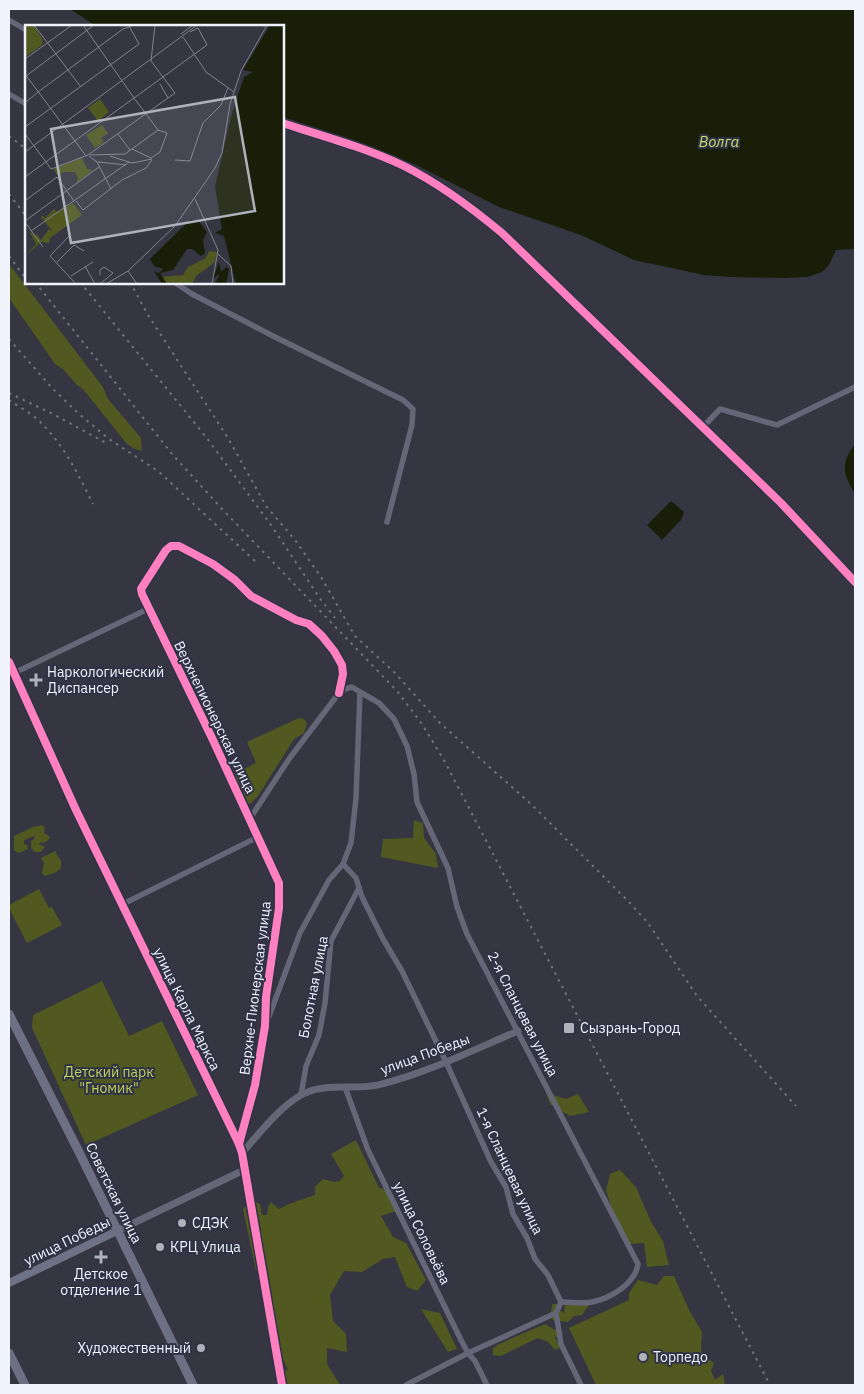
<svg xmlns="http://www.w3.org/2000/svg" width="864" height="1394" font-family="'IBM Plex Sans',sans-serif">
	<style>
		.green { fill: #515920 }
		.water { fill: #1a1d07 }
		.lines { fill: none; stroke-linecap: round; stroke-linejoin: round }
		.minor { stroke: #656677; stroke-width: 5.5 }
		.tertiary { stroke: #656677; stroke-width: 7 }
		.secondary { stroke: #6f7285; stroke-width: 8 }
		.primary { stroke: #6d6f84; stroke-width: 9 }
		.rail { stroke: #71737f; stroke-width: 2; stroke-dasharray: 2.5 5; stroke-linecap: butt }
		.cycleway-casing { stroke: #303346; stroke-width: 11 }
		.cycleway { stroke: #ff80c0; stroke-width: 8 }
		.poi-dot { fill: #afb1bb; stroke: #303346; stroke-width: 2 }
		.labels { text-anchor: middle; stroke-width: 4; stroke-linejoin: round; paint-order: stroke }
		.poi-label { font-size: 14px; fill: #f1f3fd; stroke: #303346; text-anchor: start }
		.street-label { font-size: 14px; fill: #f1f3fd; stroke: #303346 }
		.park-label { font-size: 14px; fill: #bfd25c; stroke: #303346 }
		.water-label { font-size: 15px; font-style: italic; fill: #c9dc66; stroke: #303346 }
		.inset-road { fill: none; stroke: #80828c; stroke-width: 1 }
		.view { fill: #afb1bb; fill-opacity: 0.15; stroke: #afb1bb; stroke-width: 2.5 }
		.inset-edge { fill: none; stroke: #f1f3fd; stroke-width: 2.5 }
	</style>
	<rect width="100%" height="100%" fill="#353641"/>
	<g class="green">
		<polygon points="9,264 103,387 108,399 141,438 142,451 135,449 127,444 83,389 77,385 63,369 55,364 9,298"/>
		<polygon points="299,718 304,719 307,723 304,733 294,739 258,796 251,803 246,805 232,775 256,763 247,742"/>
		<polygon points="414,820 423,823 424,838 436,854 438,868 381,857 383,839 413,838"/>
		<polygon points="42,825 45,828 44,833 49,836 50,838 46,842 39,843 39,844 45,847 41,852 35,852 31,848 31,841 35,838 34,836 24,840 24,844 27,845 28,849 19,853 14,850 14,836 33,827"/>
		<polygon points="55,851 61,861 61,868 55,873 45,876 42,873 44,863 41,858"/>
		<polygon points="39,889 49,908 52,907 62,925 27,943 9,908 9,905"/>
		<polygon points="102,981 129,1036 162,1021 198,1095 86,1145 32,1028 33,1015"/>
		<polygon points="546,1093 566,1099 578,1094 589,1112 570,1116 550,1104"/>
		<polygon points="356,1140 379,1188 387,1189 396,1211 381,1216 393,1237 406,1243 426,1280 417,1291 407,1287 395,1257 383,1259 362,1272 344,1271 330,1295 333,1321 346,1334 347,1352 327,1348 327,1364 340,1385 283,1385 280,1372 288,1370 284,1361 275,1361 266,1327 271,1319 260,1272 256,1271 243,1209 252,1200 260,1204 262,1215 267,1215 268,1207 271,1202 279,1209 289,1204 315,1195 315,1187 323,1179 335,1182 340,1181 344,1176 331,1154"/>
		<polygon points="620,1170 636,1187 651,1222 663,1241 669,1265 647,1267 644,1243 630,1244 615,1217 606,1191 610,1174"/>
		<polygon points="664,1276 674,1276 689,1310 702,1332 701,1351 703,1355 714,1363 711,1371 715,1380 723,1374 725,1385 596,1385 569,1328 629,1300 629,1293 638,1280 657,1285"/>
		<polygon points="590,1303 582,1315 574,1316 568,1322 552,1320 551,1314 552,1304 557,1304 559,1310 564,1313 565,1304"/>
		<polygon points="421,1309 440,1313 457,1349 448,1352"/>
		<polygon points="545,1324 555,1330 561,1329 563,1334 555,1337 560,1348 555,1350 548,1342 538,1338 501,1356 493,1355 493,1348 499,1344"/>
	</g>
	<g class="water">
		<polygon points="70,9 855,9 855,249 836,250 829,265 822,272 807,277 783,278 730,277 704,275 634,260 581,235 499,207 418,166 362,143 283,117 282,26 96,26"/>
		<path d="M 855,444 L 855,494 C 843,474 840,464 855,444 Z"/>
		<polygon points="671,501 684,512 681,520 662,540 647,525"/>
	</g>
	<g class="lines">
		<g class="minor">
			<polyline points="9,20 26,30"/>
			<polyline points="9,94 26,104"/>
			<path d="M 282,123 C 323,136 366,148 404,166 C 440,184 472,208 502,233 L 781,503 L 855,582"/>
			<polyline points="174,282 192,294 277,338 403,400 413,409 412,425 387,522"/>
			<polyline points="703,427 720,409 777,425 855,387"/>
			<polyline points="14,673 148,609"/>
			<path d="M 360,692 L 379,703 L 394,719 L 407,746 L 414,774 L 417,802 L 448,868 L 457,907 L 467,934 L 638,1264 C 635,1284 611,1298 592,1302 C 583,1304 571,1302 561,1302"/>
			<polyline points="249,820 289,759 339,693 345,689 352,687 360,692 356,798 351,843 343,864 329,880 300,933 267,1022"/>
			<polyline points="343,864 356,878 362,897 383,939 402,971 446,1062 491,1162 506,1187 513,1214 527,1238 535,1259 548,1275 561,1302 556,1313 561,1344 581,1385"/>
			<polyline points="123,904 258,837"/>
			<polyline points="345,1087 368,1150 461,1340 468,1353 475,1361 487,1385"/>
			<polyline points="301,1095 306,1066 319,1035 325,1003 331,941 359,888"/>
			<polyline points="239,1144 255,1085 265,1026 266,997 279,908 279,883 212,738 142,594 141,589 166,550 171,546 179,546 213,564 235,580 251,596 296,620 309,624 322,636 334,651 342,665 343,674 339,693"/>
			<polyline points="406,1385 468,1353 556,1313"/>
		</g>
		<g class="tertiary">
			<polyline points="9,662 76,810 239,1144 242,1153 282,1385"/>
			<path d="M 242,1153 C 259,1134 280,1106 303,1094 C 327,1082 357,1091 382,1084 C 429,1072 473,1050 518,1031"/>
			<polyline points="117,1231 244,1170"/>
		</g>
		<polyline class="secondary" points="9,1283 117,1231"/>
		<g class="primary">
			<polyline points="9,1014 81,1156 193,1385"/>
			<polyline points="9,1353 25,1385"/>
		</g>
		<g class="rail">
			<polyline points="9,136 26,149"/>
			<polyline points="9,194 26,216"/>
			<polyline points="9,256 26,279"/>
			<polyline points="35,282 172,454 223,510 397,691 422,724 445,762 770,1385"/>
			<polyline points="80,282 206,437 271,525 321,600 335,618"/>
			<polyline points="130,282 148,315 228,438 266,506 295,540 321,577 355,636 394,672 440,723 531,804 629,902 648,923 697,996 796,1106"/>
			<polyline points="9,339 52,388 79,414 109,439 158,471 255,561"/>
			<polyline points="9,393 53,414 106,443"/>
			<path d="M 9,400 C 18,406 29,412 38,420 C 63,443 78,474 93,504"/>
		</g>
		<defs>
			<g id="cycleway">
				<path d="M 282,123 C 323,136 366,148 404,166 C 440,184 472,208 502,233 L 781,503 L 855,582"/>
				<polyline points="9,662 76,810 239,1144 242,1153 282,1385"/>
				<polyline points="239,1144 255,1085 265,1026 266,997 279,908 279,883 212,738 142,594 141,589 166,550 171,546 179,546 213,564 235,580 251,596 296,620 309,624 322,636 334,651 342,665 343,674 339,693"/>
			</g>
		</defs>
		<use href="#cycleway" class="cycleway-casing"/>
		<use href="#cycleway" class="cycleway"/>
	</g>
	<g class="poi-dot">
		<path d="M33.5 672.5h5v5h5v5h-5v5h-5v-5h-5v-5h5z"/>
		<rect x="563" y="1022" width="12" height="12" rx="2.5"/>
		<circle cx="182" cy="1223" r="5"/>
		<circle cx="160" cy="1247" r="5"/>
		<path d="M98.5 1249.5h5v5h5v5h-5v5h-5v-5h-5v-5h5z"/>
		<circle cx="201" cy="1348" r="5"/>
		<circle cx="643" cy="1357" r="5"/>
	</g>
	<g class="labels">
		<g class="poi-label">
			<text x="47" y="677">Наркологический<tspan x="47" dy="16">Диспансер</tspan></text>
			<text x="580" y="1033">Сызрань-Город</text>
			<text x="192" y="1228">СДЭК</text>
			<text x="170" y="1252">КРЦ Улица</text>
			<text x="101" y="1279" text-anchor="middle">Детское<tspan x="101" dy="16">отделение 1</tspan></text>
			<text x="191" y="1353" text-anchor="end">Художественный</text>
			<text x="653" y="1362">Торпедо</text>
		</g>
		<g class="street-label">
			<text transform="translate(215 717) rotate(64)" y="5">Верхнепионерская улица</text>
			<text transform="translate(313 987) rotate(-79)" y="5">Болотная улица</text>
			<text transform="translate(255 988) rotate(-83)" y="5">Верхне-Пионерская улица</text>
			<text transform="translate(187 1009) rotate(64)" y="5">улица Карла Маркса</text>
			<text transform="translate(523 1014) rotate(63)" y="5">2-я Сланцевая улица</text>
			<text transform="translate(425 1054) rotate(-20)" y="5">улица Победы</text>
			<text transform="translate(510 1171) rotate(65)" y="5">1-я Сланцевая улица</text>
			<text transform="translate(114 1193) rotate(64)" y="5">Советская улица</text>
			<text transform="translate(422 1233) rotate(64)" y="5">улица Соловьёва</text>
			<text transform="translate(67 1241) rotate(-26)" y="5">улица Победы</text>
		</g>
		<g class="park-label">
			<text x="109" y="1077">Детский парк<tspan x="109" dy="16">"Гномик"</tspan></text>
		</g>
		<g class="water-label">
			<text x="719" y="147">Волга</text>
		</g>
	</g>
	<g transform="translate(25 25)">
		<rect width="259" height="259" fill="#353641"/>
		<path d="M 0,0 L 9,0 L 18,15 L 17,20 L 0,32 ZM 75,74 L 84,87 L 73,96 L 63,83 ZM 77,100 L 83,108 L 76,113 L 79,117 L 70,123 L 61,110 ZM 57,133 L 62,144 L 68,145 L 51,158 L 53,153 L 50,147 L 38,147 L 33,151 L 28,144 ZM 48,178 L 57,190 L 25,213 L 24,218 L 16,217 L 0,231 L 11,219 L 4,206 L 11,211 L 11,208 L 16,215 L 24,204 L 28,207 L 16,192 L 17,190 L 20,193 L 29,184 L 31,187 ZM 184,226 L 192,227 L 190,237 L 171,251 L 167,259 L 142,259 L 137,252 L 158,250 L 163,242 L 181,233 Z" fill="#515920"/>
		<path d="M 245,0 L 259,0 L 259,259 L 211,259 L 199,211 L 190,208 L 197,204 L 190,161 L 207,88 L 219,52 L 228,47 L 218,45 ZM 166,194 L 173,196 L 182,207 L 178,215 L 180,228 L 176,231 L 167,224 L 162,224 L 148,245 L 135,248 L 142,259 L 137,259 L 129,246 L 134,248 L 138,244 L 129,241 L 125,234 ZM 194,237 L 196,247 L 201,242 L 204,244 L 201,259 L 190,259 L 195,248 L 188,254 Z" fill="#1a1d07"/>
		<path class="inset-road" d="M 9,0 L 56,62M 58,0 L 109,73M 156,9 L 168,0M 158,12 L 181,47 L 209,67M 0,34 L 47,0M 126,36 L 130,0M 0,49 L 50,116M 1,51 L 69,0M 135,59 L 143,73M 13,67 L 98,4 L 109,0M 109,73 L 133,105M 0,78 L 13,67M 0,102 L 114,19 L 104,1M 0,109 L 21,137M 93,109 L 105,125M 50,116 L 61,131M 107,124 L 126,133M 0,127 L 172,0M 65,130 L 100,129 L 133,105M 64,131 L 72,137 L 86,164M 85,131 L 107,138 L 127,134M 126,133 L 135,127 L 142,108 L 133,105M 150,135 L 165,136 L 178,98 L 196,80 L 203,63M 21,137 L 26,144 L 63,130 L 150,68 L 138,52 L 182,20 L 173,3 L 165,7M 73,137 L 101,140M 0,152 L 138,52 L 126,36M 170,174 L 193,225 L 187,259M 1,175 L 32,152 L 49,176M 51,176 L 58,185 L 97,155 L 121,143 L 127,135M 0,196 L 74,142M 0,197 L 18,222M 6,206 L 104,137M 44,211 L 25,231 L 51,259M 193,229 L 206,241 L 208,259M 32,237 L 49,220 L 59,226M 60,241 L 70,259M 103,246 L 112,259M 75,250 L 75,245 L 79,242 L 88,248 L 75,259M 46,251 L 68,237M 81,259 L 103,246 L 150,201 L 190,143 L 197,128 L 205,79 L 216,46 L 242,0"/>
		<path class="view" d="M 210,72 L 230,186 L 46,218 L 26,104 Z"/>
		<rect width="259" height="259" class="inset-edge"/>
	</g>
	<rect width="864" height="1394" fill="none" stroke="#f1f3fd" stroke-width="20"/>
</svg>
